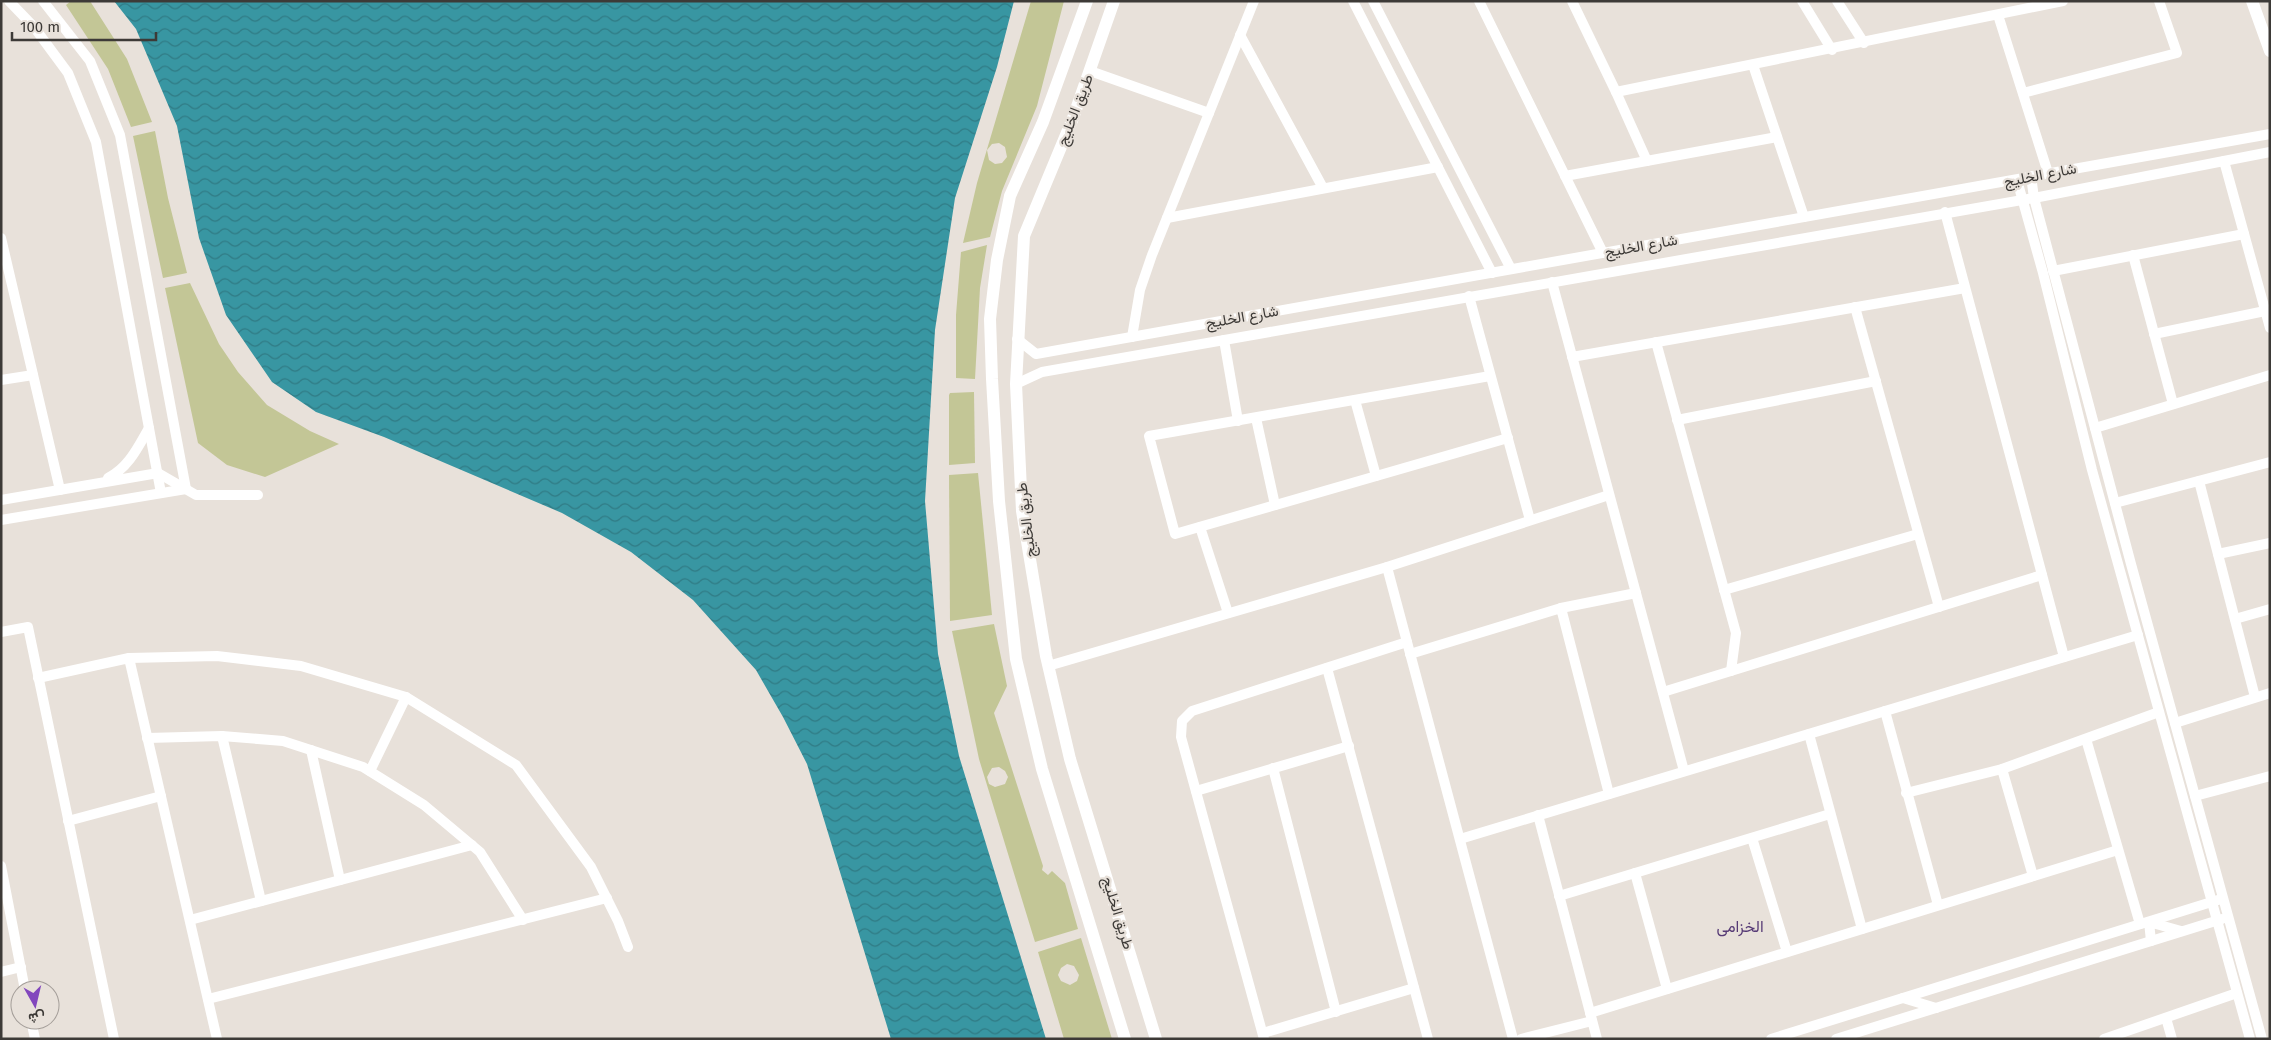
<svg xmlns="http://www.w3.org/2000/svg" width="2271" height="1040" font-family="'Fira Sans',Vazirmatn,sans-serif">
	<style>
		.grass { fill: #c3c696; fill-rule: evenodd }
		.water { fill: url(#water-waves) }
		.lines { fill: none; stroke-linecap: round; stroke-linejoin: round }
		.minor { stroke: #fff; stroke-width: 10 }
		.major { stroke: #fff; stroke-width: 12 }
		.labels { text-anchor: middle; stroke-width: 4.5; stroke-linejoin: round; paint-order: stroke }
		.street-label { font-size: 15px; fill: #3d3a37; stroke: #e8e1da }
		.neighbourhood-label { font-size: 16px; fill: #563a75; stroke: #e8e1da }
	</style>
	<defs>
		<pattern id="water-waves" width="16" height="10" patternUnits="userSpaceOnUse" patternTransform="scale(1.25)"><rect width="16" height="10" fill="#3896a2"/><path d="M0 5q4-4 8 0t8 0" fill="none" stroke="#307b85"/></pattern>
	</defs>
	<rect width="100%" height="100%" fill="#e8e1da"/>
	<g class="grass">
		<polygon points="71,1 90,1 127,59 152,122 131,127 108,69 66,5"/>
		<path d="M 1031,1 L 1064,1 L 1037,106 L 1002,191 L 990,237 L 963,243 L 977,183 ZM 999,143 L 1005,147 L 1007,157 L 1002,163 L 995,164 L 989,160 L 987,150 L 992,144 Z"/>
		<polygon points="155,131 168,198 187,273 163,278 133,136"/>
		<polygon points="987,245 980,288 975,379 956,378 956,315 961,252"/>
		<polygon points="190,283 219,344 238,372 267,405 310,431 339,444 265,477 227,465 198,443 165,288"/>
		<polygon points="974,392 975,463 949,465 949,395 950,393"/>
		<polygon points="978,473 992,615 950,621 949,475"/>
		<path d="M 994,624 L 1007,686 L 994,713 L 1043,866 L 1042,870 L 1048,875 L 1052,871 L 1065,883 L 1078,929 L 1035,942 L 979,759 L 952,631 ZM 999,767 L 1005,771 L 1008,777 L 1005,784 L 995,787 L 989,784 L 987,777 L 992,768 Z"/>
		<path d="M 1081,938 L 1112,1039 L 1064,1039 L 1038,952 ZM 1067,964 L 1074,966 L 1079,975 L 1077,981 L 1070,985 L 1061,981 L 1058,975 L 1061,968 Z"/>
	</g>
	<polygon class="water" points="114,1 1014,1 997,67 955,198 935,330 925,501 938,654 959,756 1046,1039 891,1039 807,764 783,717 756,670 693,600 631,552 562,513 384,437 316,412 272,382 226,315 199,238 177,126 136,29"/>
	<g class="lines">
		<g class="minor">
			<polyline points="9,1 34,27 68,73 96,142 161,493"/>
			<polyline points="43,1 90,61 120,135 186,489"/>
			<polyline points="1353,1 1492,273"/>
			<polyline points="1373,1 1511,269"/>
			<polyline points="1479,1 1603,253"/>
			<polyline points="1572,1 1616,92 1647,161"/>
			<polyline points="1802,1 1832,50"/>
			<polyline points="1837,1 1864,43"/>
			<polyline points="1998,15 2048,173"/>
			<polyline points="1240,35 1323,188"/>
			<polyline points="1753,65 1804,217"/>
			<polyline points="1090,71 1209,113"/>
			<polyline points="1616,92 2063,1"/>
			<polyline points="2023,93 2177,53 2159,1"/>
			<polyline points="2224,161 2270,328"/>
			<polyline points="1565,176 1777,137"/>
			<polyline points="2031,176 2034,198 2131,564 2262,1039"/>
			<polyline points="2017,180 2043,273 2092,470 2250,1039"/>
			<polyline points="1945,212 2064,657"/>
			<polyline points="1167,218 1438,167"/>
			<polyline points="1,238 60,490"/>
			<polyline points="2133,255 2173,404"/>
			<polyline points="2053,271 2244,234"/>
			<polyline points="1552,282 1684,771"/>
			<polyline points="1469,296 1530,520"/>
			<polyline points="1855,307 1939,607"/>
			<polyline points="2154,334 2265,311"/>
			<polyline points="1132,337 1140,290 1152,255 1254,1"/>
			<polyline points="1017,339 1036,354 2270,134"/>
			<polyline points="1224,340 1238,421"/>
			<polyline points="1656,342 1736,633 1731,671"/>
			<polyline points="1572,357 1965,288"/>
			<polyline points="1490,376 1149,436 1175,534 1508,438"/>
			<polyline points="1,380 33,375"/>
			<polyline points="1016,384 1042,372 2034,198 2270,152"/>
			<polyline points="1355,400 1376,476"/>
			<polyline points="1256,418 1275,505"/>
			<polyline points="1677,420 1876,381"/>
			<polyline points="2095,428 2270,375"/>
			<path d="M 108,478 C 129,467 138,447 149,428"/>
			<polyline points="2199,481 2255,697"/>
			<polyline points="1,500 158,473 196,495 258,495"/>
			<polyline points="2115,503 2270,462"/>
			<polyline points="1,520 186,489"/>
			<polyline points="1200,527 1228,613"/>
			<polyline points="2218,554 2270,543"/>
			<polyline points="1387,567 1513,1039"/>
			<polyline points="1724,590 1918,534"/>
			<polyline points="1561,608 1636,593"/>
			<polyline points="2235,619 2270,609"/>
			<polyline points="1,632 28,627 114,1039"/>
			<polyline points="1410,654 1561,608 1609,794"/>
			<polyline points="129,658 217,656 301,666 406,697 516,765 591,867 618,921 628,947"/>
			<polyline points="1048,666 1387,567 1609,495"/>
			<polyline points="1327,668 1428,1039"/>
			<polyline points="38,678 129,658 217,1039"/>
			<polyline points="1663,692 2042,575"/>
			<polyline points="1885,711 1938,905"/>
			<polyline points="2175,723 2270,693"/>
			<polyline points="1809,734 1862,929"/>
			<polyline points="222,736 261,901"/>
			<polyline points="147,738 222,736 283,741 363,767 424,805 480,852 523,920"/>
			<polyline points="2086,739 2140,924"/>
			<polyline points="311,750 340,880"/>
			<polyline points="1273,768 1336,1012"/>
			<polyline points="2002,769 2033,876"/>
			<polyline points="370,771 406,697"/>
			<polyline points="1196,791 1349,746"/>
			<polyline points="1906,793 2002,769 2159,712"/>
			<polyline points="2195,796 2270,776"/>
			<polyline points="1538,815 1597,1039"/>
			<polyline points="68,821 161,796"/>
			<polyline points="1752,838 1787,952"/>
			<polyline points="1460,839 2138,635"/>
			<polyline points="1,866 25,990"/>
			<polyline points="1635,873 1667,989"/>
			<polyline points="1559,896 1830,814"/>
			<polyline points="190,920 472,845"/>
			<polyline points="2151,941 2149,922 2181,931"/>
			<polyline points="1,972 21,967"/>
			<polyline points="1903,998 1936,1008"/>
			<polyline points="208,999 607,898"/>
			<polyline points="1590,1013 2118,850"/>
			<polyline points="2166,1018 2172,1039"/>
			<polyline points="31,1020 35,1039"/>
			<polyline points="1263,1033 1414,988"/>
			<polyline points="1264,1039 1181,737 1182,721 1192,711 1407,642"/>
			<polyline points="1521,1039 1592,1021"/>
			<polyline points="1771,1039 2218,900"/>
			<polyline points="1836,1039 2222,919"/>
			<polyline points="2104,1039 2237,993"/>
		</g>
		<g class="major">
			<polyline points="1087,1 1043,122 1010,196 997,260 990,319 992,379 999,501 1016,659 1042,769 1125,1039"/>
			<polyline points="1114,1 1073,118 1024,236 1016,384 1022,511 1046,656 1070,759 1156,1039"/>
			<polyline points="2252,1 2270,51"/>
		</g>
	</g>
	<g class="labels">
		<g class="street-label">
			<text transform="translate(1075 110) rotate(-69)" y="5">طريق الخليج</text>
			<text transform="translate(2040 175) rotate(-11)" y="5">شارع الخليج</text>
			<text transform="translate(1641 246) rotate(-10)" y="5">شارع الخليج</text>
			<text transform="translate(1242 317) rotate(-10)" y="5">شارع الخليج</text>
			<text transform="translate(1026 520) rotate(-97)" y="5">طريق الخليج</text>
			<text transform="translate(1118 913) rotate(73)" y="5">طريق الخليج</text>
		</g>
		<g class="neighbourhood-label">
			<text x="1740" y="932">الخزامى</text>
		</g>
	</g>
	<rect width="2271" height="1040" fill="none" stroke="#3d3a37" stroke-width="5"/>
	<g transform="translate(35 1005) rotate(172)"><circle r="24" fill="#e8e1da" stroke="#a49e99"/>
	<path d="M0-4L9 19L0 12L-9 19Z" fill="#8247bd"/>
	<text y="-8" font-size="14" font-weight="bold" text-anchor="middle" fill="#3d3a37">ش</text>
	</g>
	<path d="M12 32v8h144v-8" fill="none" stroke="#3d3a37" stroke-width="2.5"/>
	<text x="20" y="32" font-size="15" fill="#3d3a37" stroke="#e8e1da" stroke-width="4" paint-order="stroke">100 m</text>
</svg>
